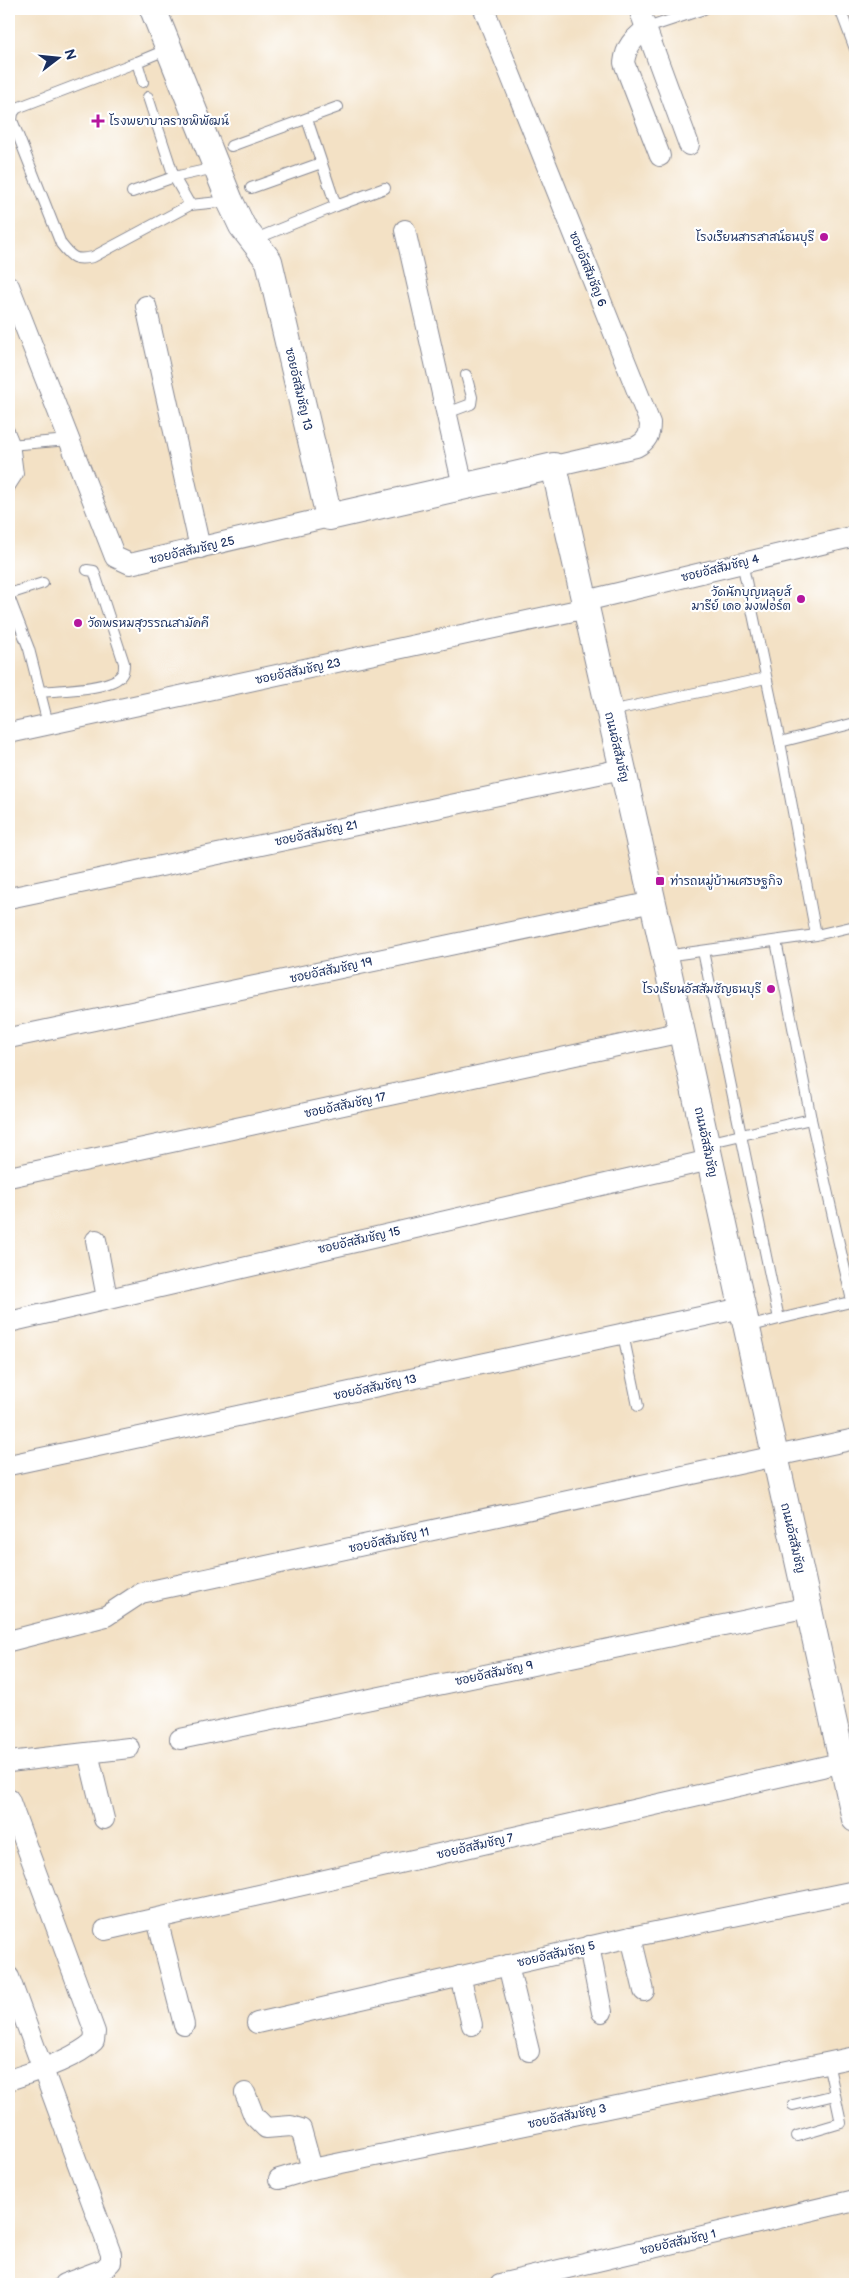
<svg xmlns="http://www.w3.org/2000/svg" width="864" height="2293" font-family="'Balsamiq Sans','Playpen Sans Thai',sans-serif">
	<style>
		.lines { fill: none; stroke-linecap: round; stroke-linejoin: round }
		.service-casing { stroke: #878892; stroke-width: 12 }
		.minor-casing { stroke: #878892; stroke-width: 22 }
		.tertiary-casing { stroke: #878892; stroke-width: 28 }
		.service { stroke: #fff; stroke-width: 10 }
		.minor { stroke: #fff; stroke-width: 20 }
		.tertiary { stroke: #fff; stroke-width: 26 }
		.poi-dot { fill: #b5179e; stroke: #fff; stroke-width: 2 }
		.labels { text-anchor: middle; stroke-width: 4.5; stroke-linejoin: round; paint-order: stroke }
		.poi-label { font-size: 12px; fill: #1b2f5e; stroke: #fff; text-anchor: start }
		.street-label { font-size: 12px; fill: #1b2f5e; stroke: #fff }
	</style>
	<rect width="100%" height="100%" fill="#fff"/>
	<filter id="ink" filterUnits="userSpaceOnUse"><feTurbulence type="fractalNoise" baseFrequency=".02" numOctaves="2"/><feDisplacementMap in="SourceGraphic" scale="10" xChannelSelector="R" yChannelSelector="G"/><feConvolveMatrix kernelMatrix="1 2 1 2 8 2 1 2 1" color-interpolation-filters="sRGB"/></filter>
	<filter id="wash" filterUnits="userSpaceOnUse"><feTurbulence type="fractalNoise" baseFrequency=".0096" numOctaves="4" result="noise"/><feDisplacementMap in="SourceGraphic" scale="20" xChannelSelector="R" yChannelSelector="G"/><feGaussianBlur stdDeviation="1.12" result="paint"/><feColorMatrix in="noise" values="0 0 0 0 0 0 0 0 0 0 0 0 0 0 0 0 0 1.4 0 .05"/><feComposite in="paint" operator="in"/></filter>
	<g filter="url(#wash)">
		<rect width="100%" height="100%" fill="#f3e1c5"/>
	</g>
	<g filter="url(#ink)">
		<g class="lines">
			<defs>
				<g id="service">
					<polyline points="840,9 855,49"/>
					<polyline points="647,28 704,9"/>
					<path d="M 137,62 L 17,108 L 13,113 L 12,120 L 61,244 C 72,258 75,261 93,257 L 190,205"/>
					<polyline points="143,82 137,62 168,49"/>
					<polyline points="148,97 174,177 190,205 229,201"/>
					<polyline points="231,146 338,107"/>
					<polyline points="251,188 321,163"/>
					<polyline points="132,192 174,177 215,168"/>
					<polyline points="336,206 385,188"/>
					<polyline points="253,240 336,206 307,119"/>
					<polyline points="447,413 471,404 472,397 466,375"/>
					<polyline points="9,431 14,443 18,474 9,488"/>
					<polyline points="9,445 69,440"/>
					<polyline points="742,562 780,742"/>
					<polyline points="9,594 43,583"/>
					<polyline points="9,597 29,649 48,724"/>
					<path d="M 40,692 C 57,690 113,690 122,674 C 124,672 124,666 124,663 L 94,571 L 87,570"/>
					<polyline points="610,711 766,678"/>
					<polyline points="816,935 855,926"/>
					<polyline points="776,941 811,1119 852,1301"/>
					<polyline points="703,951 779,1319 855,1301"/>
					<polyline points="665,956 816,935 780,742 855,723"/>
					<polyline points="707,1143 811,1119"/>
					<polyline points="747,1327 779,1319"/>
					<polyline points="623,1334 638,1406"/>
					<polyline points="793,2105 835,2095"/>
					<polyline points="797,2136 841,2123 828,2062"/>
				</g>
				<g id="minor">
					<path d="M 484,9 L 650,423 C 650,435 647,441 636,447 L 554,466"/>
					<polyline points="639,9 689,145"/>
					<path d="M 647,28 C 634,39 626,45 624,63 L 660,156"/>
					<polyline points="405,230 463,486"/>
					<polyline points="9,286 115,557 130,564 329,517"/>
					<polyline points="146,306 200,548"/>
					<polyline points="585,601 855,536"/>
					<polyline points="9,733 587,608"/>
					<polyline points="9,898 622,769"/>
					<polyline points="9,1038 653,902"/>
					<polyline points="9,1177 682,1032"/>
					<polyline points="96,1240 107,1298"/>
					<polyline points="9,1322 710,1160"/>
					<polyline points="9,1465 742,1308"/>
					<polyline points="9,1641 106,1616 141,1593 855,1439"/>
					<polyline points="180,1739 809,1607"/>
					<polyline points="88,1753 104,1819"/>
					<polyline points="9,1762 129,1748"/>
					<path d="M 9,1799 L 95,2032 L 94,2041 C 74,2060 35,2071 9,2080"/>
					<polyline points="157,1919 184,2025"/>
					<polyline points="105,1930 844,1762"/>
					<polyline points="631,1937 644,1991"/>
					<polyline points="589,1946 602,2012"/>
					<polyline points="508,1965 529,2051"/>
					<polyline points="460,1976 472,2025"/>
					<polyline points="9,1977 111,2254 111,2262 104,2269 64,2284"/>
					<polyline points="257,2023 631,1937 855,1891"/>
					<polyline points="245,2093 254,2116 266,2128 291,2126 301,2129 312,2169"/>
					<polyline points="279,2179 312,2169 855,2057"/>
					<polyline points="500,2284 855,2200"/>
				</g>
				<polyline id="tertiary" points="153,9 230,201 242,226 269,261 329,517 554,466 665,956 855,1819"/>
			</defs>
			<use href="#service" class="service-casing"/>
			<use href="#minor" class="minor-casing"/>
			<use href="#tertiary" class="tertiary-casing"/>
			<use href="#service" class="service"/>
			<use href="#minor" class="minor"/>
			<use href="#tertiary" class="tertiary"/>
		</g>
	</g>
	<g class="poi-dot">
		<path d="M95.5 113.5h5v5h5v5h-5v5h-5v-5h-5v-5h5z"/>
		<circle cx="824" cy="237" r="5"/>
		<circle cx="801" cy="599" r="5"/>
		<circle cx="78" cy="623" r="5"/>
		<rect x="655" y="876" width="10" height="10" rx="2.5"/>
		<circle cx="771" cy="989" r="5"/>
	</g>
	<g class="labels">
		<g class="poi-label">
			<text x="109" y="125">โรงพยาบาลราชพิพัฒน์</text>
			<text x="814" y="241" text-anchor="end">โรงเรียนสารสาสน์ธนบุรี</text>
			<text x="791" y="596" text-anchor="end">วัดนักบุญหลุยส์<tspan x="791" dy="14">มารีย์ เดอ มงฟอร์ต</tspan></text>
			<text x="88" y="627">วัดพรหมสุวรรณสามัคคี</text>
			<text x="670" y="885">ท่ารถหมู่บ้านเศรษฐกิจ</text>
			<text x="761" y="993" text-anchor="end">โรงเรียนอัสสัมชัญธนบุรี</text>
		</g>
		<g class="street-label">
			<text transform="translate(588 269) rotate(68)" y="4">ซอยอัสสัมชัญ 6</text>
			<text transform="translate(299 389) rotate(77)" y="4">ซอยอัสสัมชัญ 13</text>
			<text transform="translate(192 550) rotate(-13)" y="4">ซอยอัสสัมชัญ 25</text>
			<text transform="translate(720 568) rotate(-14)" y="4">ซอยอัสสัมชัญ 4</text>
			<text transform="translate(298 671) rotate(-12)" y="4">ซอยอัสสัมชัญ 23</text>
			<text transform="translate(617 747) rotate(77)" y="4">ถนนอัสสัมชัญ</text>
			<text transform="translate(316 833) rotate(-12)" y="4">ซอยอัสสัมชัญ 21</text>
			<text transform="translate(331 970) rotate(-12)" y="4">ซอยอัสสัมชัญ 19</text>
			<text transform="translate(345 1105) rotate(-12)" y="4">ซอยอัสสัมชัญ 17</text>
			<text transform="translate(706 1142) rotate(78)" y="4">ถนนอัสสัมชัญ</text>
			<text transform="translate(359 1240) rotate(-13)" y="4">ซอยอัสสัมชัญ 15</text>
			<text transform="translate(375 1387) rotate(-12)" y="4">ซอยอัสสัมชัญ 13</text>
			<text transform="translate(793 1538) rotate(77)" y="4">ถนนอัสสัมชัญ</text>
			<text transform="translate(389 1540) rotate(-12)" y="4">ซอยอัสสัมชัญ 11</text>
			<text transform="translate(494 1673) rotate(-12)" y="4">ซอยอัสสัมชัญ 9</text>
			<text transform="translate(475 1846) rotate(-13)" y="4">ซอยอัสสัมชัญ 7</text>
			<text transform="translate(556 1954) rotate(-13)" y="4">ซอยอัสสัมชัญ 5</text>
			<text transform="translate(567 2116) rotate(-12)" y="4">ซอยอัสสัมชัญ 3</text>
			<text transform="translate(678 2242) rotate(-13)" y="4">ซอยอัสสัมชัญ 1</text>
		</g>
	</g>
	<rect width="864" height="2293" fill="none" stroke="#fff" stroke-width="30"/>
	<g transform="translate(58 58) rotate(74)" stroke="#ffffff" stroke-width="4" paint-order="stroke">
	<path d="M0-4L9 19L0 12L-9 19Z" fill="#1b2f5e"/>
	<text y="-8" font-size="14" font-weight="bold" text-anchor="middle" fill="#1b2f5e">N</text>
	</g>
</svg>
